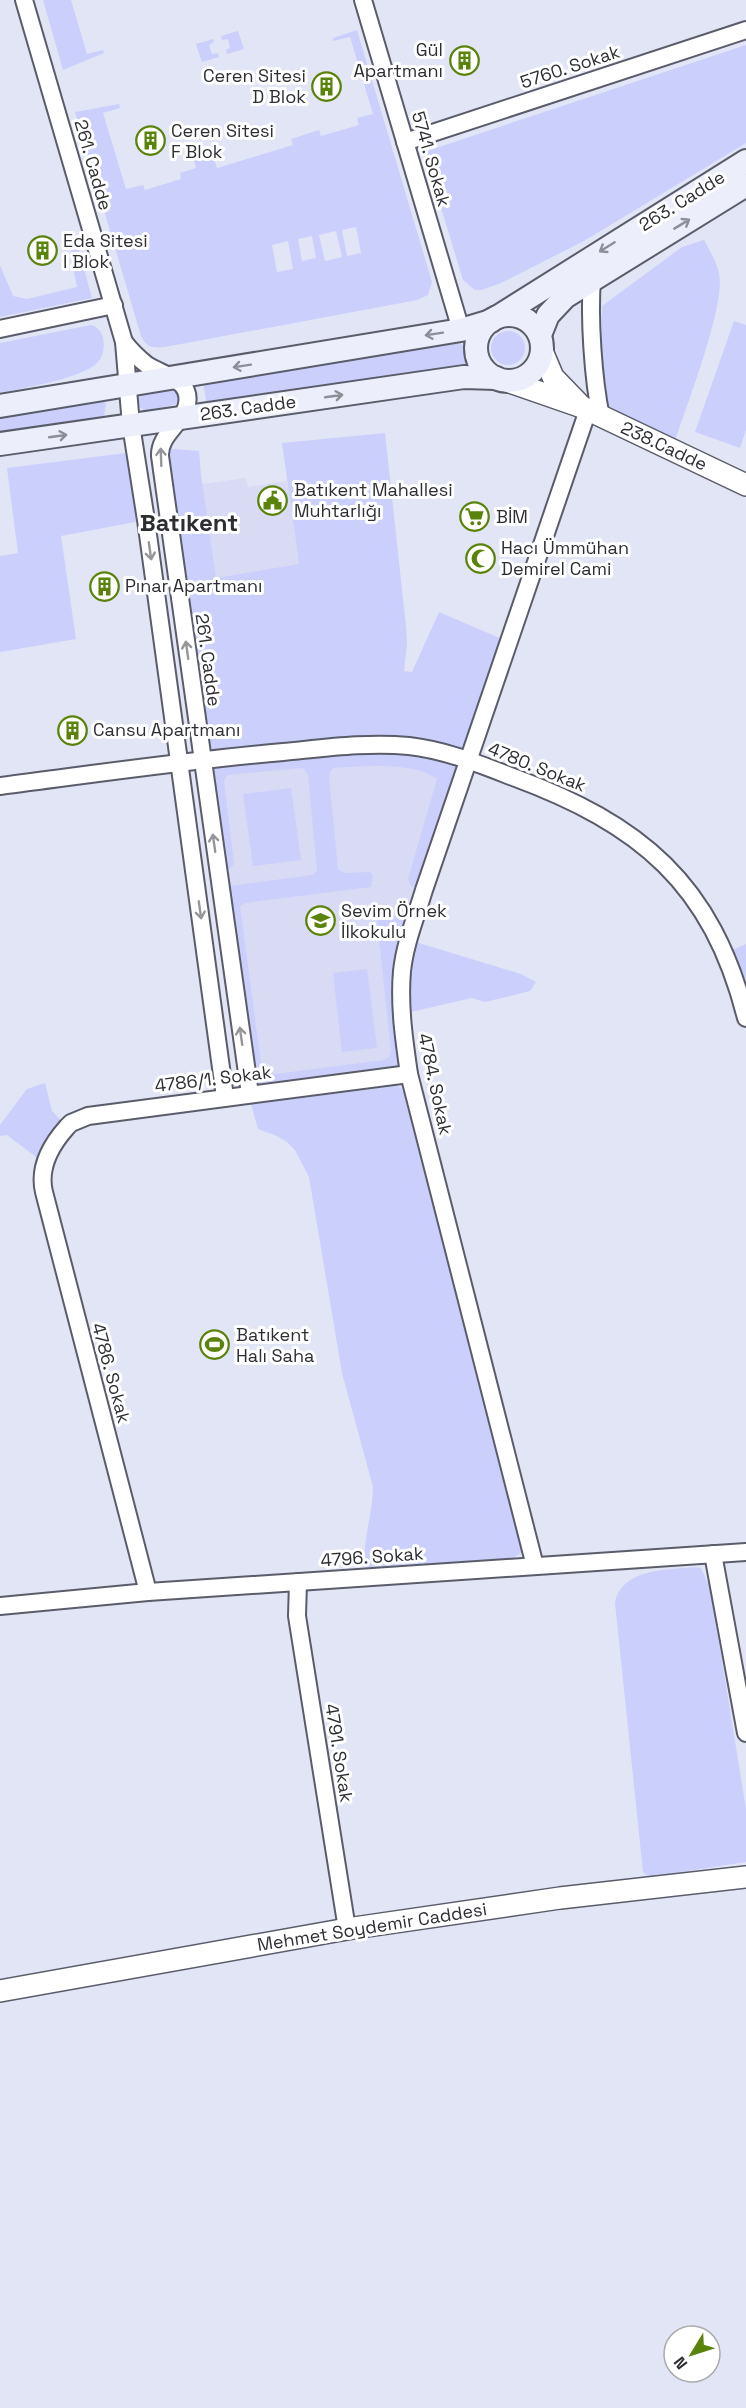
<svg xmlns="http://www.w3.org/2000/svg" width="746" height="2408" font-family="'Space Grotesk',sans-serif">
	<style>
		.built { fill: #d8dbf3 }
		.green { fill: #cad0fb; fill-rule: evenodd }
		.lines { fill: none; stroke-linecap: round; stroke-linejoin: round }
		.minor-casing { stroke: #5a5c6a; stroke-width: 20 }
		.tertiary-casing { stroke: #5a5c6a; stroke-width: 24 }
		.secondary-casing { stroke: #5a5c6a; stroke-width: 26 }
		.minor { stroke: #fff; stroke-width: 16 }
		.tertiary { stroke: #fff; stroke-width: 21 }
		.secondary { stroke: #eceefb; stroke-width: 22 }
		.oneway { stroke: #8c8e98 }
		.oneway2 { stroke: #96969a }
		.labels { text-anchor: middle; stroke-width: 6; stroke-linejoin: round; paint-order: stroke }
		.poi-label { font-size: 18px; fill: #2d2e34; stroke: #fff; text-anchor: start }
		.street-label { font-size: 18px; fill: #2d2e34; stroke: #fff }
		.district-label { font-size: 24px; font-weight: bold; fill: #2d2e34; stroke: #fff }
	</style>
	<rect width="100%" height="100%" fill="#e2e5f6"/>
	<g class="built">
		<polygon points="246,478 248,487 287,481 299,565 216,578 202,484"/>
		<polygon points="203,759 468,760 408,940 409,1074 250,1094"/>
	</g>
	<g class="green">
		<polygon points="43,0 71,0 87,54 103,50 104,53 63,70"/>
		<path d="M 357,30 L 432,282 L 428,295 L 417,300 L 165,347 C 153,348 147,348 141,336 L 75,112 L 119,104 L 120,108 L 103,113 L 126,189 L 143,185 L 145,190 L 181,179 L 180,173 L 196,168 L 193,157 L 212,152 L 217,168 L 293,145 L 291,139 L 319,130 L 321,136 L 359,125 L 357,118 L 373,114 L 350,37 L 333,41 L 333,38 ZM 356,227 L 361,253 L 347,256 L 342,230 ZM 336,231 L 342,257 L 325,261 L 319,235 ZM 312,236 L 316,258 L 302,261 L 298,239 ZM 288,241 L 293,269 L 277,272 L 272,245 Z"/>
		<polygon points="238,31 244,49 227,54 226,50 230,48 228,39 222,40 221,36"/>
		<polygon points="213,39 214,42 209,45 212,54 218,53 219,57 202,62 196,44"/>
		<polygon points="746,45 746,143 584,241 501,283 482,290 475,290 463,280 424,152"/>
		<path d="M 704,240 C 710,251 717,262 719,274 C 726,305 686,407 675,441 C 651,431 614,422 601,399 L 602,306 L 682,247 Z"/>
		<polygon points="78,247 92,298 0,317 0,265 13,296 27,299 77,287 70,253 72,249"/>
		<polygon points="734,321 746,325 746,430 740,448 695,432"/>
		<path d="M 91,325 C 98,327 101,331 103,338 C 105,348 103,358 96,364 C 79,379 23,388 0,393 L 0,343 Z"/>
		<circle cx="508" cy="348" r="17"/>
		<path d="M 459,343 C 466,346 468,350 470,358 L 463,367 L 207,406 L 203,382 Z"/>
		<path d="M 166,389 C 174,390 178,391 180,399 L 177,404 L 145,411 L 137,405 L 136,399 L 146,392 Z"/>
		<polygon points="101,399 106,404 104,416 101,419 0,434 0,415"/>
		<path d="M 385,433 L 406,626 L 407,643 L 404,671 L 412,672 L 439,612 L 509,642 L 424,890 L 411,886 L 408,879 L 437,779 C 414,762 362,766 334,768 L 331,770 L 329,777 L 338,869 L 344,873 L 370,872 L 373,877 L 371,887 L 245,903 L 240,906 L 262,1071 L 267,1075 L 384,1060 L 389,1057 L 391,1051 L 377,919 L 378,914 C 388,907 405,910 417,913 L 409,940 L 521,974 L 536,982 L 530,991 L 485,1002 L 472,998 L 402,1014 L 409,1074 L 250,1094 L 221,887 L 312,875 L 317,871 L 308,775 L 304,769 L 301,768 L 227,775 L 224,781 L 234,864 L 229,869 L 218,870 L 160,448 L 199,451 L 201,475 L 216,578 L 299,564 L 282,443 Z"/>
		<polygon points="134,452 146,520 61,536 76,639 0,652 0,556 18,553 7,468"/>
		<polygon points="291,788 301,860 253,866 243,794"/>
		<polygon points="746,944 746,978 736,981 725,953"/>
		<polygon points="367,969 377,1048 342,1052 333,973"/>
		<polygon points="45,1083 52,1111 67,1127 44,1163 7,1135 0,1136 0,1125 27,1089"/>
		<path d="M 397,1086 L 401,1088 L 404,1094 L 521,1547 L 521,1553 L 513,1558 L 365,1568 C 362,1540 373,1514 373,1487 L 342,1373 L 309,1177 L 295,1150 L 287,1142 L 277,1136 L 258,1129 L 251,1104 Z"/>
		<path d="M 694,1567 L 701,1568 L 710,1587 L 746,1809 L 746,1862 L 649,1877 L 643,1872 L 615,1603 C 622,1568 667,1570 694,1567 Z"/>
	</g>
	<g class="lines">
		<defs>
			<g id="minor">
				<polyline points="24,0 124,342"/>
				<polyline points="363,0 461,330"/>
				<polyline points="405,142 746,30"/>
				<path d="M 592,279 C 589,317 593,379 601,417"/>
				<polyline points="0,329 114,305"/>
				<path d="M 0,786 C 94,774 188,760 283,752 C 325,748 367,742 409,746 C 445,750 479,764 513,777 C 640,824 712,883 746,1018"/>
				<path d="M 225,1097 L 146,520 L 131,425 L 124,342 C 131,351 138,358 147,365 C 164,376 195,380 186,408 C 180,425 159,436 160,456 L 250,1094"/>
				<polyline points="713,1554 746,1733"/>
				<path d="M 535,1566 L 409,1074 C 404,1039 399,1006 402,971 C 405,943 416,917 424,890 L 588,410"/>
				<polyline points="298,1582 297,1616 347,1929"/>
				<path d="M 148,1592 L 44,1192 C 38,1167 51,1145 67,1127 L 71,1123 L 88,1116 L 409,1074"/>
				<polyline points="0,1606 148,1592 746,1552"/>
			</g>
			<g id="tertiary">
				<polyline points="507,381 582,407 553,377 542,351"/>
				<polyline points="582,407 746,485"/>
				<polyline points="0,1991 347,1929 560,1898 746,1877"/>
			</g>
			<g id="secondary">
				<circle cx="509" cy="348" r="33"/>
				<polyline points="496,318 746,161"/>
				<polyline points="540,335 548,315 565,297 746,185"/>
				<polyline points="0,406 461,330 491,321"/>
				<polyline points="0,444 464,377 496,378"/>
			</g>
		</defs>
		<use href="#minor" class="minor-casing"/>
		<use href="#tertiary" class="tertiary-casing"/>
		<use href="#secondary" class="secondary-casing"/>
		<use href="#minor" class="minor"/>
		<use href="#tertiary" class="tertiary"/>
		<use href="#secondary" class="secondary"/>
	</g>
	<defs><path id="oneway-shaft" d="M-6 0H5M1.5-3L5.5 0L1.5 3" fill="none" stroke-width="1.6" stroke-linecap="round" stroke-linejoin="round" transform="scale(1.5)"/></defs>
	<g class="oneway">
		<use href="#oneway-shaft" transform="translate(682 224) rotate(-31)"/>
		<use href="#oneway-shaft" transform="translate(607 247) rotate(148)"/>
		<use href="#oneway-shaft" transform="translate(434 334) rotate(171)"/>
		<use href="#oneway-shaft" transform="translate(242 366) rotate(171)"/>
		<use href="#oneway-shaft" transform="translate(334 396) rotate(-8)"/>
		<use href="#oneway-shaft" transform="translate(58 436) rotate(-8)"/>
	</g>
	<g class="oneway2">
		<use href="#oneway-shaft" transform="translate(161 457) rotate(-92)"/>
		<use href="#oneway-shaft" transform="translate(150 551) rotate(82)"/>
		<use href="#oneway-shaft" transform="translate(187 650) rotate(-98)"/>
		<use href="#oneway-shaft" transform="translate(214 843) rotate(-98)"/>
		<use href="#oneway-shaft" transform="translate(200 910) rotate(82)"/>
		<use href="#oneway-shaft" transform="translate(241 1036) rotate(-98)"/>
	</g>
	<defs>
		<symbol id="building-ring" viewBox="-11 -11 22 22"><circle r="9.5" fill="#fff" stroke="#598309" stroke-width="1.5"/><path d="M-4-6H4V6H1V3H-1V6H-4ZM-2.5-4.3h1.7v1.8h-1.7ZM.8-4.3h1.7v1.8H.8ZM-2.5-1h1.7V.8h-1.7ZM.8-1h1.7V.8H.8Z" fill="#598309"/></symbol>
		<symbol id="civic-ring" viewBox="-11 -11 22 22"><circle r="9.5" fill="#fff" stroke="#598309" stroke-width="1.5"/><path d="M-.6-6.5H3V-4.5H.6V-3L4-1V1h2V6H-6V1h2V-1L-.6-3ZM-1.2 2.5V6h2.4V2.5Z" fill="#598309"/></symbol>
		<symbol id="supermarket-ring" viewBox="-11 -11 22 22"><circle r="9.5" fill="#fff" stroke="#598309" stroke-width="1.5"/><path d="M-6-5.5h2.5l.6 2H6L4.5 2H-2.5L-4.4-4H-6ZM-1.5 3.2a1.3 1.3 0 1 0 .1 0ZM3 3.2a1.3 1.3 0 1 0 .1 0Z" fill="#598309"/></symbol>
		<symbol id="mosque-ring" viewBox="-11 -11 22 22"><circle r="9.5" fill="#fff" stroke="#598309" stroke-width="1.5"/><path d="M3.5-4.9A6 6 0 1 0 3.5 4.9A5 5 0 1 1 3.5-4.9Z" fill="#598309"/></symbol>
		<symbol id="school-ring" viewBox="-11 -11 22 22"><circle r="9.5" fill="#fff" stroke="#598309" stroke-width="1.5"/><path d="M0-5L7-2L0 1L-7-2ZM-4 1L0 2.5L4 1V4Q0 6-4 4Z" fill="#598309"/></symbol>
		<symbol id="stadium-ring" viewBox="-11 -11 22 22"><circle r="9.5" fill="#fff" stroke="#598309" stroke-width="1.5"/><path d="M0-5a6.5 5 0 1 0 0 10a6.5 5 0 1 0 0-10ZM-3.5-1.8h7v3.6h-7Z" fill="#598309"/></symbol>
	</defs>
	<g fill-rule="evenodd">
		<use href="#building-ring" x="448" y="44" width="33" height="33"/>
		<use href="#building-ring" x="310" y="70" width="33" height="33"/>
		<use href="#building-ring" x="134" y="124" width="33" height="33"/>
		<use href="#building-ring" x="26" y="234" width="33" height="33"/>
		<use href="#civic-ring" x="256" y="484" width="33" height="33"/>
		<use href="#supermarket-ring" x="458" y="500" width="33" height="33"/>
		<use href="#mosque-ring" x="464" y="542" width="33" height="33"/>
		<use href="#building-ring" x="88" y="570" width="33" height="33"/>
		<use href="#building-ring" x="56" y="714" width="33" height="33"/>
		<use href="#school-ring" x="304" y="904" width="33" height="33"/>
		<use href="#stadium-ring" x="198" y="1328" width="33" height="33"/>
	</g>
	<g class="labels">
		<g class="poi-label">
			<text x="443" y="56" text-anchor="end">Gül<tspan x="443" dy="21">Apartmanı</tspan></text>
			<text x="306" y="82" text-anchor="end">Ceren Sitesi<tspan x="306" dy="21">D Blok</tspan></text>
			<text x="171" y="137">Ceren Sitesi<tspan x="171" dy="21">F Blok</tspan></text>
			<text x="63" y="247">Eda Sitesi<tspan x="63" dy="21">I Blok</tspan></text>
			<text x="294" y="496">Batıkent Mahallesi<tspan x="294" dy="21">Muhtarlığı</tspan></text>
			<text x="496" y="523">BİM</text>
			<text x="501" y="554">Hacı Ümmühan<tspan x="501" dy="21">Demirel Cami</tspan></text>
			<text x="125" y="592">Pınar Apartmanı</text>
			<text x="93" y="736">Cansu Apartmanı</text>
			<text x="341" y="917">Sevim Örnek<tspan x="341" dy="21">İlkokulu</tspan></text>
			<text x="236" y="1341">Batıkent<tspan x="236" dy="21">Halı Saha</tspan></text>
		</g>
		<g class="street-label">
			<text transform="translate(570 67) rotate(-18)" y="6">5760. Sokak</text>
			<text transform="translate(431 159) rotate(74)" y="6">5741. Sokak</text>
			<text transform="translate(93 165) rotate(74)" y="6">261. Cadde</text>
			<text transform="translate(682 201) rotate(-32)" y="6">263. Cadde</text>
			<text transform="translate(248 408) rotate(-8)" y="6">263. Cadde</text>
			<text transform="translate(664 446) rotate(25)" y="6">238.Cadde</text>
			<text transform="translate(208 660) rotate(82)" y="6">261. Cadde</text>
			<text transform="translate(537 767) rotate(22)" y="6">4780. Sokak</text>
			<text transform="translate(213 1079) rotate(-7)" y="6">4786/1. Sokak</text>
			<text transform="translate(435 1084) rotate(78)" y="6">4784. Sokak</text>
			<text transform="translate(111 1373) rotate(75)" y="6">4786. Sokak</text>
			<text transform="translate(372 1557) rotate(-4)" y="6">4796. Sokak</text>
			<text transform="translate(339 1753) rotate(81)" y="6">4791. Sokak</text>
			<text transform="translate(372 1927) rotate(-9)" y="6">Mehmet Soydemir Caddesi</text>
		</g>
		<g class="district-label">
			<text x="189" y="531">Batıkent</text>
		</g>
	</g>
	<g transform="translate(692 2354) rotate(232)"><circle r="28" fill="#ffffff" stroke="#ababae" stroke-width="1.5"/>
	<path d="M0-4.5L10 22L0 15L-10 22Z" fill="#598309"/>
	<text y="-9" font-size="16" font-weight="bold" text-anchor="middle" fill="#2d2e34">N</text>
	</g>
</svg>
